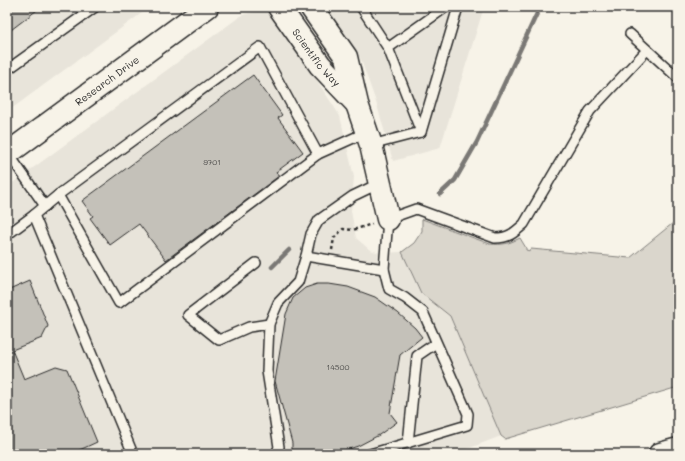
<svg xmlns="http://www.w3.org/2000/svg" width="685" height="461" font-family="Mali,sans-serif">
	<style>
		.built { fill: #e8e4da }
		.grass { fill: #dad6cc; stroke: #82807c }
		.lines { fill: none; stroke-linecap: round; stroke-linejoin: round }
		.stream { stroke: #7a7874; stroke-width: 4.5 }
		.building { fill: #c4c1b9; stroke: #2b2b2b }
		.service-casing { stroke: #2b2b2b; stroke-width: 12 }
		.tertiary-casing { stroke: #2b2b2b; stroke-width: 25 }
		.secondary-casing { stroke: #2b2b2b; stroke-width: 25 }
		.motorway-casing { stroke: #2b2b2b; stroke-width: 25 }
		.path { stroke: #2b2b2b; stroke-width: 2.5; stroke-dasharray: 3 3; stroke-linecap: butt }
		.service { stroke: #f7f3e8; stroke-width: 9 }
		.tertiary { stroke: #f7f3e8; stroke-width: 22 }
		.secondary { stroke: #f7f3e8; stroke-width: 22 }
		.motorway { stroke: #f7f3e8; stroke-width: 22 }
		.labels { text-anchor: middle; stroke-width: 3; stroke-linejoin: round; paint-order: stroke }
		.number-label { font-size: 8px; fill: #51504e }
		.street-label { font-size: 10px; fill: #2b2b2b; stroke: #f7f3e8 }
	</style>
	<rect width="100%" height="100%" fill="#f7f3e8"/>
	<filter id="ink" filterUnits="userSpaceOnUse"><feTurbulence type="fractalNoise" baseFrequency=".025" numOctaves="2"/><feDisplacementMap in="SourceGraphic" scale="8" xChannelSelector="R" yChannelSelector="G"/><feConvolveMatrix kernelMatrix="1 2 1 2 8 2 1 2 1" color-interpolation-filters="sRGB"/></filter>
	<g filter="url(#ink)">
		<g class="built">
			<polygon points="7,7 150,7 7,112"/>
			<polygon points="324,7 484,7 440,148 393,161 377,105 361,60"/>
			<polygon points="257,11 272,11 340,116 354,177 351,211 356,238 370,250 380,253 402,252 421,293 450,316 501,436 454,454 7,454 7,187 242,15"/>
		</g>
		<path class="grass" d="M 422,219 L 490,244 C 503,245 508,244 520,238 L 526,248 L 526,250 L 530,251 L 531,249 L 630,258 L 678,219 L 678,387 L 505,439 L 501,436 L 450,316 L 421,293 L 402,252 L 414,243 L 422,231 Z"/>
		<g class="lines">
			<g class="stream">
				<polyline points="440,194 455,180 477,142 540,7"/>
				<polyline points="272,267 289,250"/>
			</g>
		</g>
		<g class="building">
			<polygon points="7,7 41,7 7,33"/>
			<polygon points="253,75 282,115 278,118 303,152 276,172 279,176 166,260 139,224 110,245 90,218 93,216 82,201"/>
			<polygon points="30,281 48,326 42,338 12,350 24,379 56,366 67,369 97,442 71,454 7,454 7,291"/>
			<polygon points="317,284 329,284 348,287 375,297 398,313 415,328 422,337 400,355 390,413 397,422 379,435 358,446 337,453 330,454 292,454 292,443 275,381 286,314 293,298 305,288"/>
		</g>
		<g class="lines">
			<defs>
				<g id="service">
					<polyline points="361,7 388,48"/>
					<polyline points="630,34 678,78"/>
					<polyline points="7,70 95,7"/>
					<polyline points="421,132 388,48 446,7"/>
					<polyline points="371,145 421,132 458,7"/>
					<polyline points="8,153 45,206"/>
					<path d="M 380,183 L 353,196 L 319,220 L 311,234 L 306,256 L 384,269 L 388,219 L 416,209 L 495,238 C 509,238 514,233 524,224 L 590,111 L 647,50"/>
					<polyline points="58,195 260,47 318,154"/>
					<polyline points="34,215 58,195 119,303 318,154 367,132"/>
					<polyline points="7,235 34,215 133,454"/>
					<polyline points="256,263 188,315 219,340 249,327 269,324"/>
					<polyline points="408,443 417,356 436,343"/>
					<polyline points="276,454 279,447 267,371 269,324 278,303 298,282 306,256"/>
					<polyline points="370,454 467,425 468,414 423,312 405,298 389,289 384,269"/>
				</g>
				<g id="tertiary">
					<path id="s1" d="M 279,7 L 320,65 L 356,103"/>
					<polyline points="311,7 346,57 357,104 371,145 388,219"/>
				</g>
				<g id="secondary">
					<path id="s2" d="M 7,154 L 207,7"/>
				</g>
				<polyline id="motorway" points="660,454 678,449"/>
			</defs>
			<use href="#service" class="service-casing"/>
			<use href="#tertiary" class="tertiary-casing"/>
			<use href="#secondary" class="secondary-casing"/>
			<use href="#motorway" class="motorway-casing"/>
			<polyline class="path" points="332,250 334,238 343,229 353,230 372,224"/>
			<use href="#service" class="service"/>
			<use href="#tertiary" class="tertiary"/>
			<use href="#secondary" class="secondary"/>
			<use href="#motorway" class="motorway"/>
		</g>
	</g>
	<g class="labels">
		<g class="number-label">
			<text x="212" y="165">9701</text>
			<text x="338" y="370">14500</text>
		</g>
		<g class="street-label">
			<text dy="4" stroke="none"><textPath href="#s1" startOffset="63">Scientific Way</textPath></text>
			<text dy="4" stroke="none"><textPath href="#s2" startOffset="124">Research Drive</textPath></text>
		</g>
	</g>
	<rect width="685" height="461" fill="none" stroke="#f7f3e8" stroke-width="24"/>
	<rect x="12" y="12" width="661" height="437" fill="none" stroke="#2b2b2b" stroke-width="1.5" filter="url(#ink)"/>
</svg>
